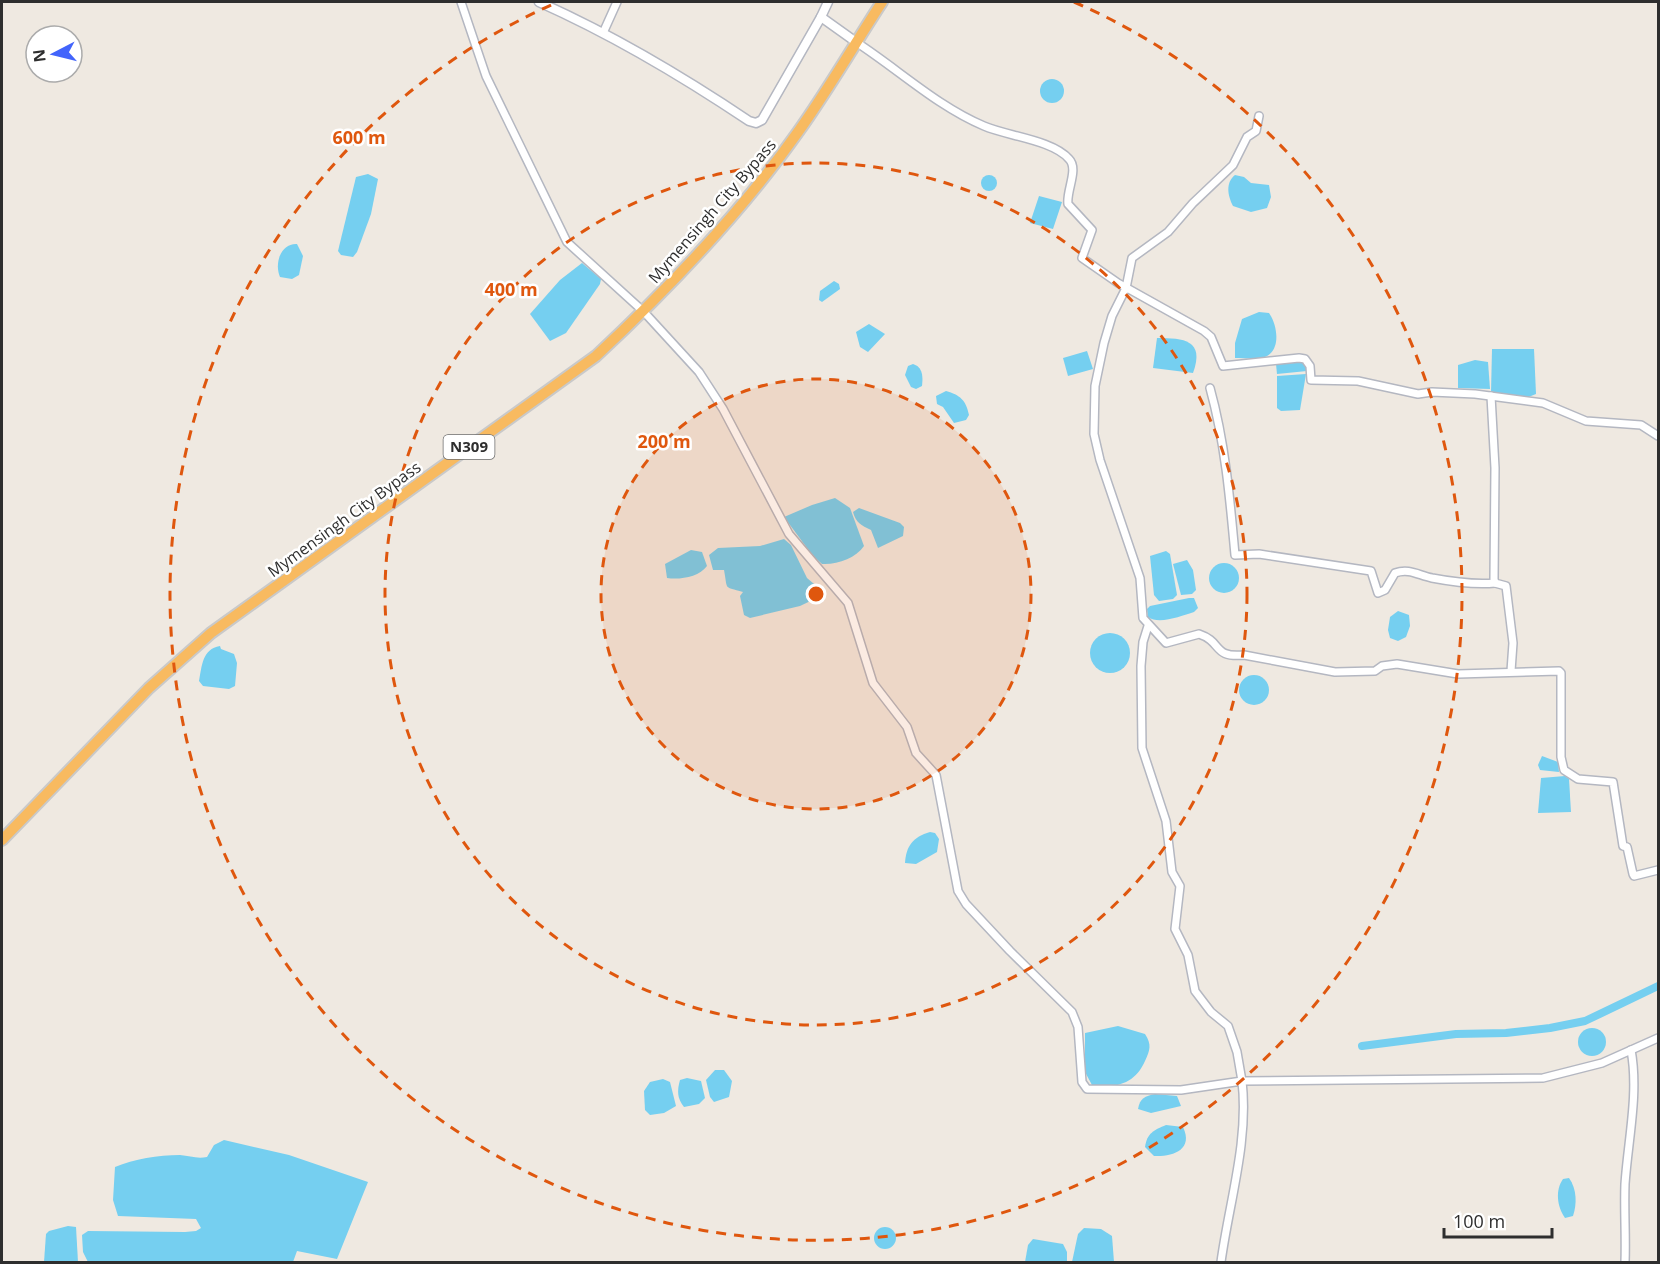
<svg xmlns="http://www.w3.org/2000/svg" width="1660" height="1264" font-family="'Open Sans',sans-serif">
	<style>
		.water { fill: #75cff0 }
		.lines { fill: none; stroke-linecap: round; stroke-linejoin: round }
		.canal { stroke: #75cff0; stroke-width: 8 }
		.minor-casing { stroke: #b4b7c1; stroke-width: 10 }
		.tertiary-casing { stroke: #b4b7c1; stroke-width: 11 }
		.trunk-casing { stroke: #c9c9c9; stroke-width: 14 }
		.minor { stroke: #fff; stroke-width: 7 }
		.tertiary { stroke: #fff; stroke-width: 8 }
		.trunk { stroke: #f8ba60; stroke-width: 10 }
		.ring { fill: none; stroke: #df570e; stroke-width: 3; stroke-dasharray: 10 8 }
		.labels { text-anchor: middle; stroke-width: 5; stroke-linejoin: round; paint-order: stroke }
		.shield { fill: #fff; stroke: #6d6d6d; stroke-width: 1.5 }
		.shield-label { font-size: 15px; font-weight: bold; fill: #2e2e2e }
		.street-label { font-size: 16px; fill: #2e2e2e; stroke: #fff }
		.centre { fill: #df570e; stroke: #fff; stroke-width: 3 }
		.ring-label { font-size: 18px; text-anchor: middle; font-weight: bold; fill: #df570e; stroke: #fff; stroke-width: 5; stroke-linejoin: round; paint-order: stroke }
	</style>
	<rect width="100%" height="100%" fill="#efe9e1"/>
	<g class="water">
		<circle cx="1052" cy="91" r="12"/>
		<polygon points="368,174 378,179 371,214 357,252 353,257 341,255 338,251 356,177"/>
		<path d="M 1235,175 L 1244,177 L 1251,183 L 1269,185 L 1271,197 L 1267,208 L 1251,212 L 1233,206 C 1228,196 1225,183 1235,175 Z"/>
		<circle cx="989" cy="183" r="8"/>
		<polygon points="1039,196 1062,202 1053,229 1030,223"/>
		<path d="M 297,244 L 303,256 L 299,275 L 292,279 L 280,277 C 274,263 281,243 297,244 Z"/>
		<polygon points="582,263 601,279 600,284 566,333 550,341 530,314 560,280"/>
		<polygon points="834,281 839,284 840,289 822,302 819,300 820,291"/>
		<path d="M 1259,312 L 1269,313 C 1277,324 1282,350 1265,357 C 1257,360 1243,358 1235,358 L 1235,343 L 1242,319 Z"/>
		<polygon points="869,324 885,334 868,352 860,347 856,332"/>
		<path d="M 1157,338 C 1184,338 1205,340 1193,373 L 1153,368 Z"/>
		<polygon points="1492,349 1534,349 1536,394 1526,398 1491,393"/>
		<polygon points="1087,351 1093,369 1068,376 1063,358"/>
		<polygon points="1475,360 1488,362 1490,389 1458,388 1458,365"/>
		<polygon points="1302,361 1307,365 1307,371 1277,374 1276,364"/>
		<path d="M 913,364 C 923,367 923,377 922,386 L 916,389 L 911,387 L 905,375 L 908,366 Z"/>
		<polygon points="1306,374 1300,410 1281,411 1277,408 1277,376"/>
		<path d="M 946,391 C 960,395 966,400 969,415 L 966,420 L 954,423 L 943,407 L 937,404 L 936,396 Z"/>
		<path d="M 835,498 L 850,508 L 864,546 C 856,558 837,565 822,564 L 813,556 L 784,517 L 812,505 Z"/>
		<path d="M 859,508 L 900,523 L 904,527 L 903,536 L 878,548 L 871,530 C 861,525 856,523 853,512 Z"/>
		<path d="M 784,539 L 791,545 L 807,578 L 820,589 L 821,596 L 800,606 L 750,618 L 744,615 L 740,596 L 743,592 C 723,586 728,591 724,570 L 713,570 L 709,555 L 718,548 L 760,546 Z"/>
		<path d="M 691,550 L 702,552 L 707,566 C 699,577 680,580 667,578 L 665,564 Z"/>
		<polygon points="1166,551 1170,554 1177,595 1173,599 1159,601 1154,595 1150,556"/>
		<polygon points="1187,560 1193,570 1196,590 1192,594 1181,595 1173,564"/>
		<circle cx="1224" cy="578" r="15"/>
		<path d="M 1189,598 L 1194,598 L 1198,608 L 1194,612 C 1181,616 1159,625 1148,617 L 1147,609 L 1150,606 Z"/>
		<polygon points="1398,611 1409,615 1410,626 1406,637 1398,641 1390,638 1388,630 1390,617"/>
		<circle cx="1110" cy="653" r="20"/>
		<path d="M 220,646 L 221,649 L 234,654 L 237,663 L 235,686 L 229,689 L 203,686 L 199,681 C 202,666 202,649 220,646 Z"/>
		<circle cx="1254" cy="690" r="15"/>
		<polygon points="1542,756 1558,762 1559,772 1540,770 1538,765"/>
		<polygon points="1565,776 1569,779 1571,812 1538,813 1541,778"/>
		<path d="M 930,832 L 935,833 L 939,839 L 937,852 L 916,864 L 905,863 C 906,846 913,837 930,832 Z"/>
		<path d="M 1118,1026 L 1145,1034 C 1152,1045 1150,1050 1145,1061 C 1135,1084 1115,1089 1092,1085 L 1085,1072 L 1085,1033 Z"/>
		<circle cx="1592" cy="1042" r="14"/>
		<polygon points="715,1070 724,1070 732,1081 729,1097 714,1102 710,1097 706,1080"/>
		<path d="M 687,1078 L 701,1081 L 705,1098 L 699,1104 L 684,1107 C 677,1098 677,1091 680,1080 Z"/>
		<polygon points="663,1079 670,1082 676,1106 664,1113 650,1115 645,1110 644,1091 650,1082"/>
		<path d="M 1155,1094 L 1177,1096 L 1181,1106 L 1151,1113 L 1138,1109 C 1140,1098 1145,1096 1155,1094 Z"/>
		<path d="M 1166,1125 L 1183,1127 C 1194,1150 1172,1157 1154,1156 L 1145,1147 C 1147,1133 1154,1130 1166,1125 Z"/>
		<path d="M 224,1140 L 289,1155 L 368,1182 L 337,1259 L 297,1251 L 293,1262 L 88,1262 L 83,1252 L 82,1235 L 88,1231 L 185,1232 L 196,1231 L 201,1228 L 196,1219 L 118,1216 L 113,1200 L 115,1167 C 134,1159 158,1155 180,1155 C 190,1156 197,1159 207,1157 L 214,1145 Z"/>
		<path d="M 1569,1178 C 1577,1189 1577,1204 1573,1216 L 1565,1218 C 1557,1207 1555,1190 1563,1179 Z"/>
		<polygon points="68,1226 76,1227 78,1262 44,1262 46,1234 49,1231"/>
		<circle cx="885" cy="1238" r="11"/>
		<polygon points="1084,1228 1101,1229 1112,1236 1114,1262 1072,1262 1078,1234"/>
		<polygon points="1033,1239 1063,1244 1067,1252 1067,1262 1025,1262 1028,1245"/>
	</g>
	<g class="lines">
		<polyline class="canal" points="1362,1046 1456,1034 1506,1033 1550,1028 1585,1021 1658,986"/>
		<defs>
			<g id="minor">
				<path d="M 461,2 L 486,76 L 567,242 L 644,312 L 699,372 L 723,409 L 789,534 L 848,603 L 873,683 L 907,727 L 916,753 L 936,775 L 958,891 L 966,904 L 1010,951 L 1072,1012 L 1078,1027 L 1082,1082 L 1087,1089 L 1181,1090 L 1242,1081 C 1249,1141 1229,1203 1221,1262"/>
				<polyline points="603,33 617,2"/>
				<path d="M 856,42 C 899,70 937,106 984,126 C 1007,136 1053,140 1069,159 C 1079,169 1066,191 1068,204 L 1092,230 L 1082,258 L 1118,283 L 1204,331 L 1211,337 L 1223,366 L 1299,358 L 1305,359 L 1310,366 L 1311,380 L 1358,381 L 1418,394 L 1432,392 L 1475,394 L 1543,403 L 1586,421 L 1641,425 L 1658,436"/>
				<path d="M 1259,116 L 1256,131 L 1247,137 L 1233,165 L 1193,203 L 1168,232 L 1132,258 L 1126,288 L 1112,316 L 1104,343 L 1095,386 L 1094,434 L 1100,460 L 1140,578 L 1143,618 L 1166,643 L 1199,634 C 1223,642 1212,658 1244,655 L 1335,672 L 1375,671 L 1382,666 L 1397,664 L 1458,674 L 1559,671 L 1561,673 L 1561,757 L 1564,770 L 1578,779 L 1613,782 L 1623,846 L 1627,847 L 1633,874 L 1634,876 L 1658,870"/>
				<path d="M 1210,388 C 1225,442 1230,499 1235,555 L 1259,554 L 1371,571 L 1378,593 L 1385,590 L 1395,573 C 1409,568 1418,575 1432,578 C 1453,582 1473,585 1495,583"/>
				<polyline points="1491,396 1495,468 1494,579 1495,583 1506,586 1513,643 1511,671"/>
				<polyline points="1148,626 1143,642 1141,666 1142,748 1166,821 1172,872 1180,886 1175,929 1188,955 1195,991 1211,1012 1228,1026 1237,1052 1242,1081 1543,1078 1602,1063 1658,1038"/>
				<path d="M 1625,1262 C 1626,1236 1624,1210 1625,1184 C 1628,1140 1639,1093 1631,1050"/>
			</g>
			<g id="tertiary">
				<path d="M 539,2 C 613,35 682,76 749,121 L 756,123 L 762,120 L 821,17"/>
				<polyline points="828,2 821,17 856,42"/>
			</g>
			<path id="trunk" d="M 2,840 L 149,688 L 211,633 L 596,356 C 669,288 740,214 798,132 C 828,90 854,45 882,2"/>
		</defs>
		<use href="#minor" class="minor-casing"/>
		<use href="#tertiary" class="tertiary-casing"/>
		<use href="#trunk" class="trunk-casing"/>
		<use href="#minor" class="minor"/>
		<use href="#tertiary" class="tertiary"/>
		<use href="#trunk" class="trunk"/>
	</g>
	<circle cx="816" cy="594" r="215" fill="#df570e" fill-opacity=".12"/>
	<g class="ring">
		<circle cx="816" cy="594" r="215"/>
		<circle cx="816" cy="594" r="431"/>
		<path d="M1074 2A646 646 0 1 1 558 2"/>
	</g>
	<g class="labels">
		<rect class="shield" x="443.5" y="435" width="51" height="24" rx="4.5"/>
		<g class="shield-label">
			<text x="469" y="452">N309</text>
		</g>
		<g class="street-label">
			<text transform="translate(712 211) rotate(-49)" y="6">Mymensingh City Bypass</text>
			<text transform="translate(344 519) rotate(-36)" y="6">Mymensingh City Bypass</text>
		</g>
	</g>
	<circle cx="816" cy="594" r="9" class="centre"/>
	<g class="ring-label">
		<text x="359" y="144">600 m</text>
		<text x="511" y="296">400 m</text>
		<text x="664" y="448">200 m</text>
	</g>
	<rect width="1660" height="1264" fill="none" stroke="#2e2e2e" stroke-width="6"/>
	<g transform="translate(54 54) rotate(263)"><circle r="28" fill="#ffffff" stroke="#ababab" stroke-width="1.5"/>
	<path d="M0-4.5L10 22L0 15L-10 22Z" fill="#4264fb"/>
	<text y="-9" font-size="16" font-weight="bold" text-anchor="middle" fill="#2e2e2e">N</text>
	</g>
	<path d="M1444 1228v9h108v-9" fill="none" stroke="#2e2e2e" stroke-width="3"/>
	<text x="1453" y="1228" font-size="18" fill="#2e2e2e" stroke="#ffffff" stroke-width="4.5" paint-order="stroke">100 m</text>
</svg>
